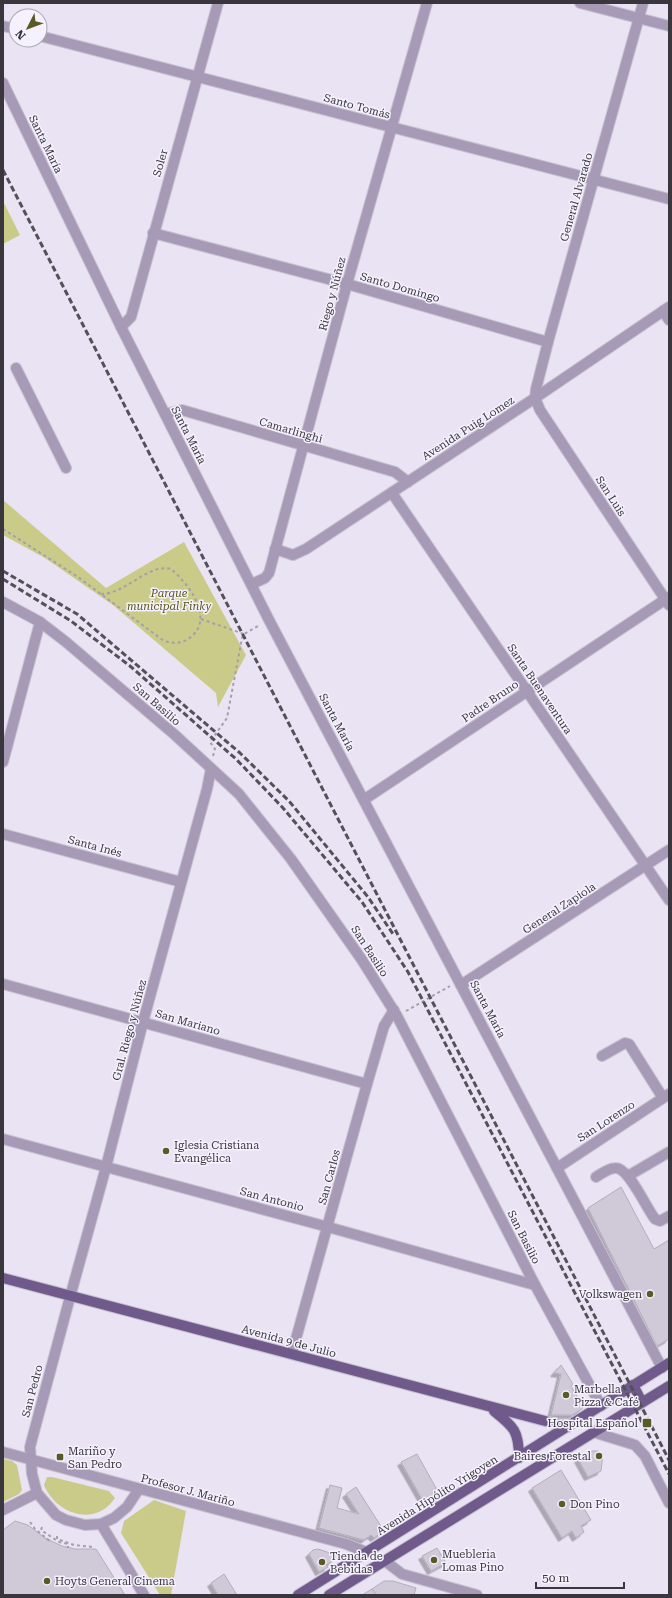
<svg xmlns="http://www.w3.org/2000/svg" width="672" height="1598" font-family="'Roboto Serif',serif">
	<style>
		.green { fill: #cbcb89 }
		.building { fill: #cfc9d8; stroke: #b3adbc; filter: url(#shadow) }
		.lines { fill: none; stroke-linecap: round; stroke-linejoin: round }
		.minor-casing { stroke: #c6c1cf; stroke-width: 12 }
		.major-casing { stroke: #c6c1cf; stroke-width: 12 }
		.path { stroke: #a39fab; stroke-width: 2; stroke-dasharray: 3 3; stroke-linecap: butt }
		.minor { stroke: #a69ab6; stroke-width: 10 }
		.major { stroke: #705a8b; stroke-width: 10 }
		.rail { stroke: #535058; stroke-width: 3; stroke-dasharray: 6 3; stroke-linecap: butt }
		.poi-dot { fill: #5a5a26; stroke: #f6f1fe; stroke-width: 1.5 }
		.labels { text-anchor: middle; stroke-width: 3; stroke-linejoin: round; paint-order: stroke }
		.street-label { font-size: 11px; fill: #39373d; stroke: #f6f1fe }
		.park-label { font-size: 11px; font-style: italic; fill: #575620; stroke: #f6f1fe }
		.poi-label { font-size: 11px; fill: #39373d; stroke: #f6f1fe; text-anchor: start }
	</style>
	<defs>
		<filter id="shadow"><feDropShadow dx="-3.5" dy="3.5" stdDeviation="0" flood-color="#0004"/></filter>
	</defs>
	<rect width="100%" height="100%" fill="#e9e3f3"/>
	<g class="green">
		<polygon points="3,201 20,235 3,244"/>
		<polygon points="3,500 106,588 184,542 246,655 218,707 216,693 113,605 45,558 3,535"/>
		<polygon points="3,1459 12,1461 17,1465 22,1490 19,1494 3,1502"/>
		<path d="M 47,1477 L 52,1477 L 109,1491 L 115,1498 C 95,1528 56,1514 44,1485 Z"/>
		<polygon points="154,1500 186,1511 171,1595 160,1595 121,1533 124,1521"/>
	</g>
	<g class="building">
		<polygon points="621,1187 654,1249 669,1240 669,1339 657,1346 588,1208"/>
		<polygon points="561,1365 573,1384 571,1386 582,1405 582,1409 572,1415 551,1415 561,1374 554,1373"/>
		<polygon points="592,1451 598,1451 603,1454 601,1471 588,1477 578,1459"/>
		<polygon points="417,1454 441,1497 426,1506 401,1462"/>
		<polygon points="561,1470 591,1520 581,1526 584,1532 576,1538 572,1531 562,1538 532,1488"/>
		<polygon points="330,1485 342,1488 337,1508 359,1514 346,1494 356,1487 384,1531 374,1538 371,1535 364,1540 319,1528"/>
		<polygon points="15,1521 28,1525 45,1538 62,1546 75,1549 96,1549 125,1595 3,1595 3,1530"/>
		<polygon points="437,1548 446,1563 431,1571 422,1556"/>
		<polygon points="318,1549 336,1555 334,1560 326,1565 328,1567 319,1572 309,1554 313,1550"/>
		<polygon points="224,1574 237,1595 218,1595 211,1583"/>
		<polygon points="384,1581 393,1581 416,1588 414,1595 376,1595 372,1589"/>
		<polygon points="372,1589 376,1595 362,1595"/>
	</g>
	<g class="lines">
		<defs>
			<g id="minor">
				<polyline points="580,3 669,26"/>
				<polyline points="643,3 548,342 536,389 535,398 540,410 669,605"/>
				<polyline points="3,26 16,29"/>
				<polyline points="40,36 669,199"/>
				<polyline points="3,83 121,327 269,620 662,1368"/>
				<polyline points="153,233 347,284 548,342"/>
				<polyline points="663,311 669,320"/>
				<polyline points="121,327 131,317 218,3"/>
				<polyline points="16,368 66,468"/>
				<polyline points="165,414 182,410 395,472 408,482"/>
				<polyline points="392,493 669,900"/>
				<polyline points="275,549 293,555 306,549 535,398 669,307"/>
				<polyline points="252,584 265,578 269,573 347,284 427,3"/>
				<polyline points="3,602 40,622 66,642 175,735 239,794 291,859 362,960 397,1016 535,1285 601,1406"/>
				<polyline points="3,762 40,622"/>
				<polyline points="365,799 669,597"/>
				<polyline points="3,834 181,882"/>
				<polyline points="3,984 367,1084"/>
				<polyline points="461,985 669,850"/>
				<polyline points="602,1056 625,1043 629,1044 663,1098"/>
				<polyline points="3,1139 328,1227 535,1285"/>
				<polyline points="557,1168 669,1094"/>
				<polyline points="628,1176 669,1152"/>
				<path d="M 596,1177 C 601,1174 609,1168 615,1168 C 629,1167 646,1208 655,1219 L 660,1221 L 669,1216"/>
				<polyline points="292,1353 367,1084 384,1026 394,1010"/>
				<polyline points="593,1432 635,1445 645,1456 669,1503"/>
				<polyline points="3,1452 346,1544 366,1552"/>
				<polyline points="139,1489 127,1507 114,1518 101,1524 85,1525 66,1520 56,1515 37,1493 32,1474 30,1447 70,1297 106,1167 143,1022 207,789 211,769"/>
				<polyline points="3,1510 37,1493"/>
				<polyline points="101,1524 144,1595"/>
				<polyline points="385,1561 402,1574 477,1595"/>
			</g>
			<g id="major">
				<polyline points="3,1278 568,1427"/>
				<polyline points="633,1385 642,1402"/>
				<path d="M 494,1411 C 514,1427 519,1431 519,1458"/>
				<polyline points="298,1595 669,1363"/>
				<polyline points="329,1595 669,1386"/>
			</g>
		</defs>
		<use href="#minor" class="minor-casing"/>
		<use href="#major" class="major-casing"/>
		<g class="path">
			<path d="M 3,529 L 78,577 L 164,641 C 175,644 184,644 193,635 C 213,616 188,583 171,569 C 148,563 126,594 101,594"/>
			<polyline points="201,619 244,634"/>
			<polyline points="213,756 215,749 210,742 227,718 242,638 244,634 260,625"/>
			<polyline points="406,1011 450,986"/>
			<polyline points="30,1522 35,1529 51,1542"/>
			<polyline points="42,1527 41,1530 59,1542 68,1544 68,1548"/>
			<polyline points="57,1536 57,1539 74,1545 93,1547"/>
		</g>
		<use href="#minor" class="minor"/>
		<use href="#major" class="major"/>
		<g class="rail">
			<polyline points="3,170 669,1460"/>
			<polyline points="3,571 77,614 240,753 289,801 368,897 393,934"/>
			<polyline points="3,579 71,621 130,666 236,759 283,808 362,902 408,972 669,1474"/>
		</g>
	</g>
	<g class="poi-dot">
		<circle cx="166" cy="1151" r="4"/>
		<circle cx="650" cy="1294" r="4"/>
		<circle cx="566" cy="1395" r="4"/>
		<rect x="642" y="1418" width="10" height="10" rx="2"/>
		<circle cx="599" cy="1456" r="4"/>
		<rect x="56" y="1453" width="8" height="8" rx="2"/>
		<circle cx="562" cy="1504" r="4"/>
		<circle cx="434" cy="1560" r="4"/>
		<circle cx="322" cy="1562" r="4"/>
		<circle cx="47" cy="1581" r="4"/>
	</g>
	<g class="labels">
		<g class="street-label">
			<text transform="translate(357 106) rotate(15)" y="4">Santo Tomás</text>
			<text transform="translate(46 144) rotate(64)" y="4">Santa María</text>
			<text transform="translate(160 163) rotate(-74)" y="4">Soler</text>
			<text transform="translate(576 197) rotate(-74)" y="4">General Alvarado</text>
			<text transform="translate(400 287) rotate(16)" y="4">Santo Domingo</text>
			<text transform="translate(332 294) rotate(-75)" y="4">Riego y Núñez</text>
			<text transform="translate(468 428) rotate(-33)" y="4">Avenida Puig Lomez</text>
			<text transform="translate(291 430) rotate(16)" y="4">Camarlinghi</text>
			<text transform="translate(189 435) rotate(63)" y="4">Santa María</text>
			<text transform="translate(611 496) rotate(57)" y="4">San Luis</text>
			<text transform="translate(540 689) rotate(56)" y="4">Santa Buenaventura</text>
			<text transform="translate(490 701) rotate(-34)" y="4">Padre Bruno</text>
			<text transform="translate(157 704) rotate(41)" y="4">San Basilio</text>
			<text transform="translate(337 722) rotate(62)" y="4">Santa María</text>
			<text transform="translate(95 846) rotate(15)" y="4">Santa Inés</text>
			<text transform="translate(559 908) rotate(-33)" y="4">General Zapiola</text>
			<text transform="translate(370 951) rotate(57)" y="4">San Basilio</text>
			<text transform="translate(488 1009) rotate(62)" y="4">Santa María</text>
			<text transform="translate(188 1022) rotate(16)" y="4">San Mariano</text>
			<text transform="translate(129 1030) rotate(-75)" y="4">Gral. Riego y Núñez</text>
			<text transform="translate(606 1121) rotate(-33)" y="4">San Lorenzo</text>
			<text transform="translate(329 1177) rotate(-75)" y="4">San Carlos</text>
			<text transform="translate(272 1199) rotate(15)" y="4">San Antonio</text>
			<text transform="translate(524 1237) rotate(63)" y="4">San Basilio</text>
			<text transform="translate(289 1341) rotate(15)" y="4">Avenida 9 de Julio</text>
			<text transform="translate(32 1391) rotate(-75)" y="4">San Pedro</text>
			<text transform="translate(188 1490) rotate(15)" y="4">Profesor J. Mariño</text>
			<text transform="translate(437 1495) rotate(-32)" y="4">Avenida Hipólito Yrigoyen</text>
		</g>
		<g class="park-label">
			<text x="169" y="597">Parque<tspan x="169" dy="13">municipal Finky</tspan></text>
		</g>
		<g class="poi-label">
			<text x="174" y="1149">Iglesia Cristiana<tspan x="174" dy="13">Evangélica</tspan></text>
			<text x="642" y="1298" text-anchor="end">Volkswagen</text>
			<text x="574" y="1393">Marbella<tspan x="574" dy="13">Pizza &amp; Café</tspan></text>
			<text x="638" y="1427" text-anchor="end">Hospital Español</text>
			<text x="68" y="1455">Mariño y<tspan x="68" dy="13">San Pedro</tspan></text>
			<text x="591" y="1460" text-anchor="end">Baires Forestal</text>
			<text x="570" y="1508">Don Pino</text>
			<text x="442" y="1558">Muebleria<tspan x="442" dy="13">Lomas Pino</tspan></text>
			<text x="330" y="1560">Tienda de<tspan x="330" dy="13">Bebidas</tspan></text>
			<text x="55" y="1585">Hoyts General Cinema</text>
		</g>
	</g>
	<rect width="672" height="1598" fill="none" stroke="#39373d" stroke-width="8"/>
	<g transform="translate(28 28) rotate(228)"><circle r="19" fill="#f6f1fe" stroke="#aaa7b1"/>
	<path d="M0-3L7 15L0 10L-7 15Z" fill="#5a5a26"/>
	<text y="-6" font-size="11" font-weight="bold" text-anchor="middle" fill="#39373d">N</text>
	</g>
	<path d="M536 1582v6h88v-6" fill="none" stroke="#39373d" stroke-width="2"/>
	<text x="542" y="1582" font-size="12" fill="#39373d" stroke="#f6f1fe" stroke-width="3" paint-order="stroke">50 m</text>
</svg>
